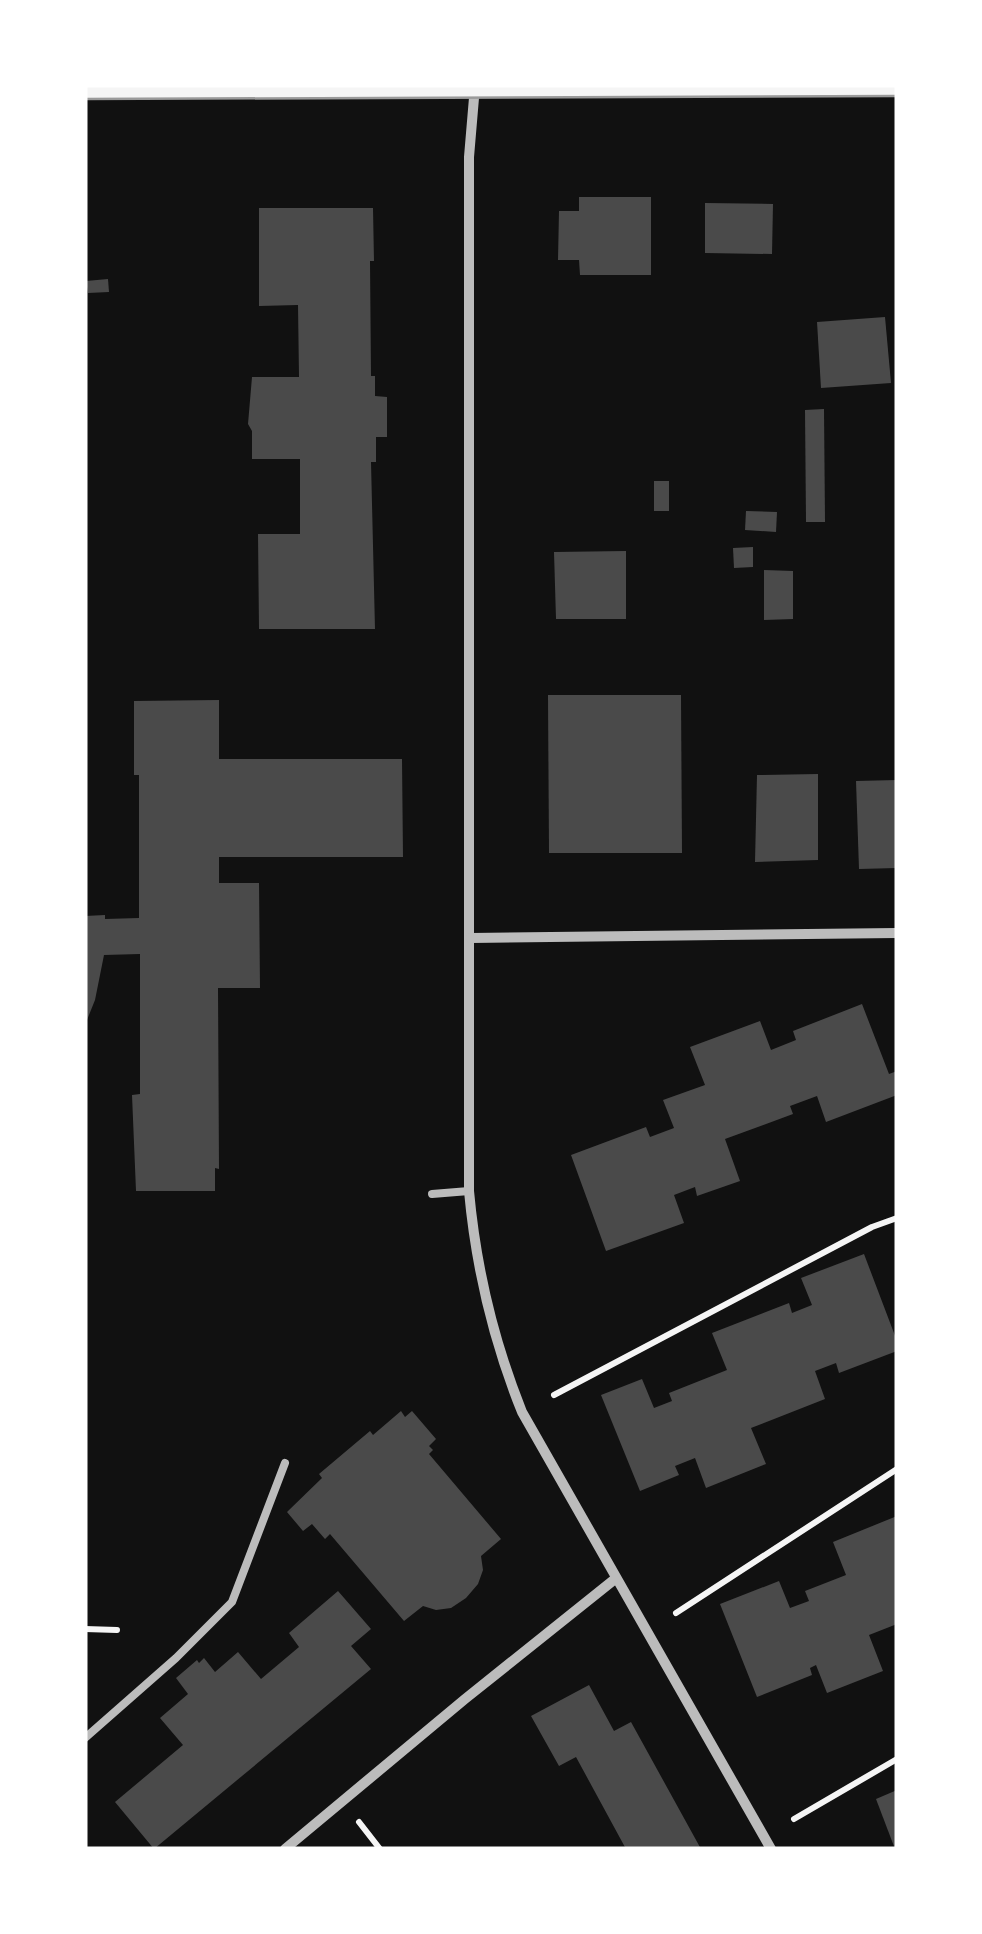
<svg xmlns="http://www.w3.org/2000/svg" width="982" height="1934" font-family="'Open Sans',sans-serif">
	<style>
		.building { fill: #4a4a4a }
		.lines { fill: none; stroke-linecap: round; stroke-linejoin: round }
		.path { stroke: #f5f5f5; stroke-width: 6 }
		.service { stroke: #bcbcbc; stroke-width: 8 }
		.minor { stroke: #bcbcbc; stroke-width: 10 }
		.secondary { stroke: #f5f5f5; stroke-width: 20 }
		.tram { stroke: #9a9a9a; stroke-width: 2.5 }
	</style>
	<rect width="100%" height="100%" fill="#111"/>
	<g class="building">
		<polygon points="579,197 651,197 651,275 580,275 579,260 558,260 559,211 579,211"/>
		<polygon points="705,203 773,204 772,254 705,253"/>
		<polygon points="259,208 373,208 374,261 370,261 371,376 375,376 375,396 387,397 387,437 376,437 376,462 371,462 375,629 259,629 258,534 300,534 300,459 252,459 252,431 248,424 252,377 299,377 298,305 259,306"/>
		<polygon points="108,279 109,292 88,293 86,281"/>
		<polygon points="885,317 891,383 821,388 817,322"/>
		<polygon points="824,409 825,522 806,522 805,410"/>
		<rect x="654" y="481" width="15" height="30"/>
		<polygon points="746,511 777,512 776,532 745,530"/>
		<polygon points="753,547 753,567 734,568 733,548"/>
		<polygon points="626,551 626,619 556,619 554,552"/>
		<polygon points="764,570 793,571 793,619 764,620"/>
		<polygon points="548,695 681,695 682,853 549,853"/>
		<polygon points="219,700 219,759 402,759 403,857 219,857 219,883 259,883 260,988 218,988 219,1169 215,1168 215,1191 136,1191 132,1095 140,1094 140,954 104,955 95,1000 85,1025 85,916 105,915 105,919 139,918 139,775 134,775 134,701"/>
		<polygon points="818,774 818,860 755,862 757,775"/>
		<polygon points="897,780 897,868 859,869 856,781"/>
		<polygon points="862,1004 889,1074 897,1071 897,1095 826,1122 817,1096 790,1106 793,1114 725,1139 740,1181 697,1196 695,1187 674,1195 684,1223 606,1251 571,1155 646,1127 650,1137 674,1128 663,1100 705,1085 690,1047 760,1021 771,1050 796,1040 793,1031"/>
		<polygon points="864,1254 897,1341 897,1351 839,1373 836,1363 815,1371 825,1399 751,1428 766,1464 706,1488 695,1458 675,1466 679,1475 640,1491 601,1395 642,1379 654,1408 672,1401 669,1393 727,1370 712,1333 789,1303 792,1313 812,1305 801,1278"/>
		<polygon points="401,1411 405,1417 412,1411 436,1439 429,1446 433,1450 429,1454 501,1539 481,1556 483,1570 478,1584 466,1598 451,1608 436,1610 423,1606 404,1621 330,1534 325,1539 312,1524 303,1531 287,1512 322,1478 319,1474 370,1431 373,1435"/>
		<polygon points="897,1516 897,1624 869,1635 883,1671 827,1693 816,1665 810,1668 812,1675 757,1697 720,1604 779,1581 790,1608 809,1601 805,1591 846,1575 833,1542"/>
		<polygon points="338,1591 371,1629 351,1646 371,1669 154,1849 115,1802 183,1745 160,1718 188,1694 176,1678 197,1660 199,1663 204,1658 215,1672 238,1652 261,1679 299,1647 289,1633"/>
		<polygon points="589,1685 614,1731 631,1722 701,1849 626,1849 576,1757 559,1766 531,1716"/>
		<polygon points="897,1790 897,1849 895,1849 876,1799"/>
	</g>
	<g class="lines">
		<g class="path">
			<polyline points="554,1395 872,1227 897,1218"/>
			<polyline points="676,1613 897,1469"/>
			<polyline points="85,1629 117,1630"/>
			<polyline points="794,1819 897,1759"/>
			<polyline points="359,1822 380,1849"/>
		</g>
		<g class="service">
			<polyline points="432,1194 469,1191"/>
			<polyline points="85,1738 176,1658 232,1602 285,1463"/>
		</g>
		<g class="minor">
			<path d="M 475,86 L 469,157 L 469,1191 C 476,1268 493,1340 522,1412 L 771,1849"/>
			<polyline points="471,938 897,933"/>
			<polyline points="285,1849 465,1699 615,1579"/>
		</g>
		<polyline class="secondary" points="85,89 897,86"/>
		<polyline class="tram" points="85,99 897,96"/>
	</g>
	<rect width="982" height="1934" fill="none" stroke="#ffffff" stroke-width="175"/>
</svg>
